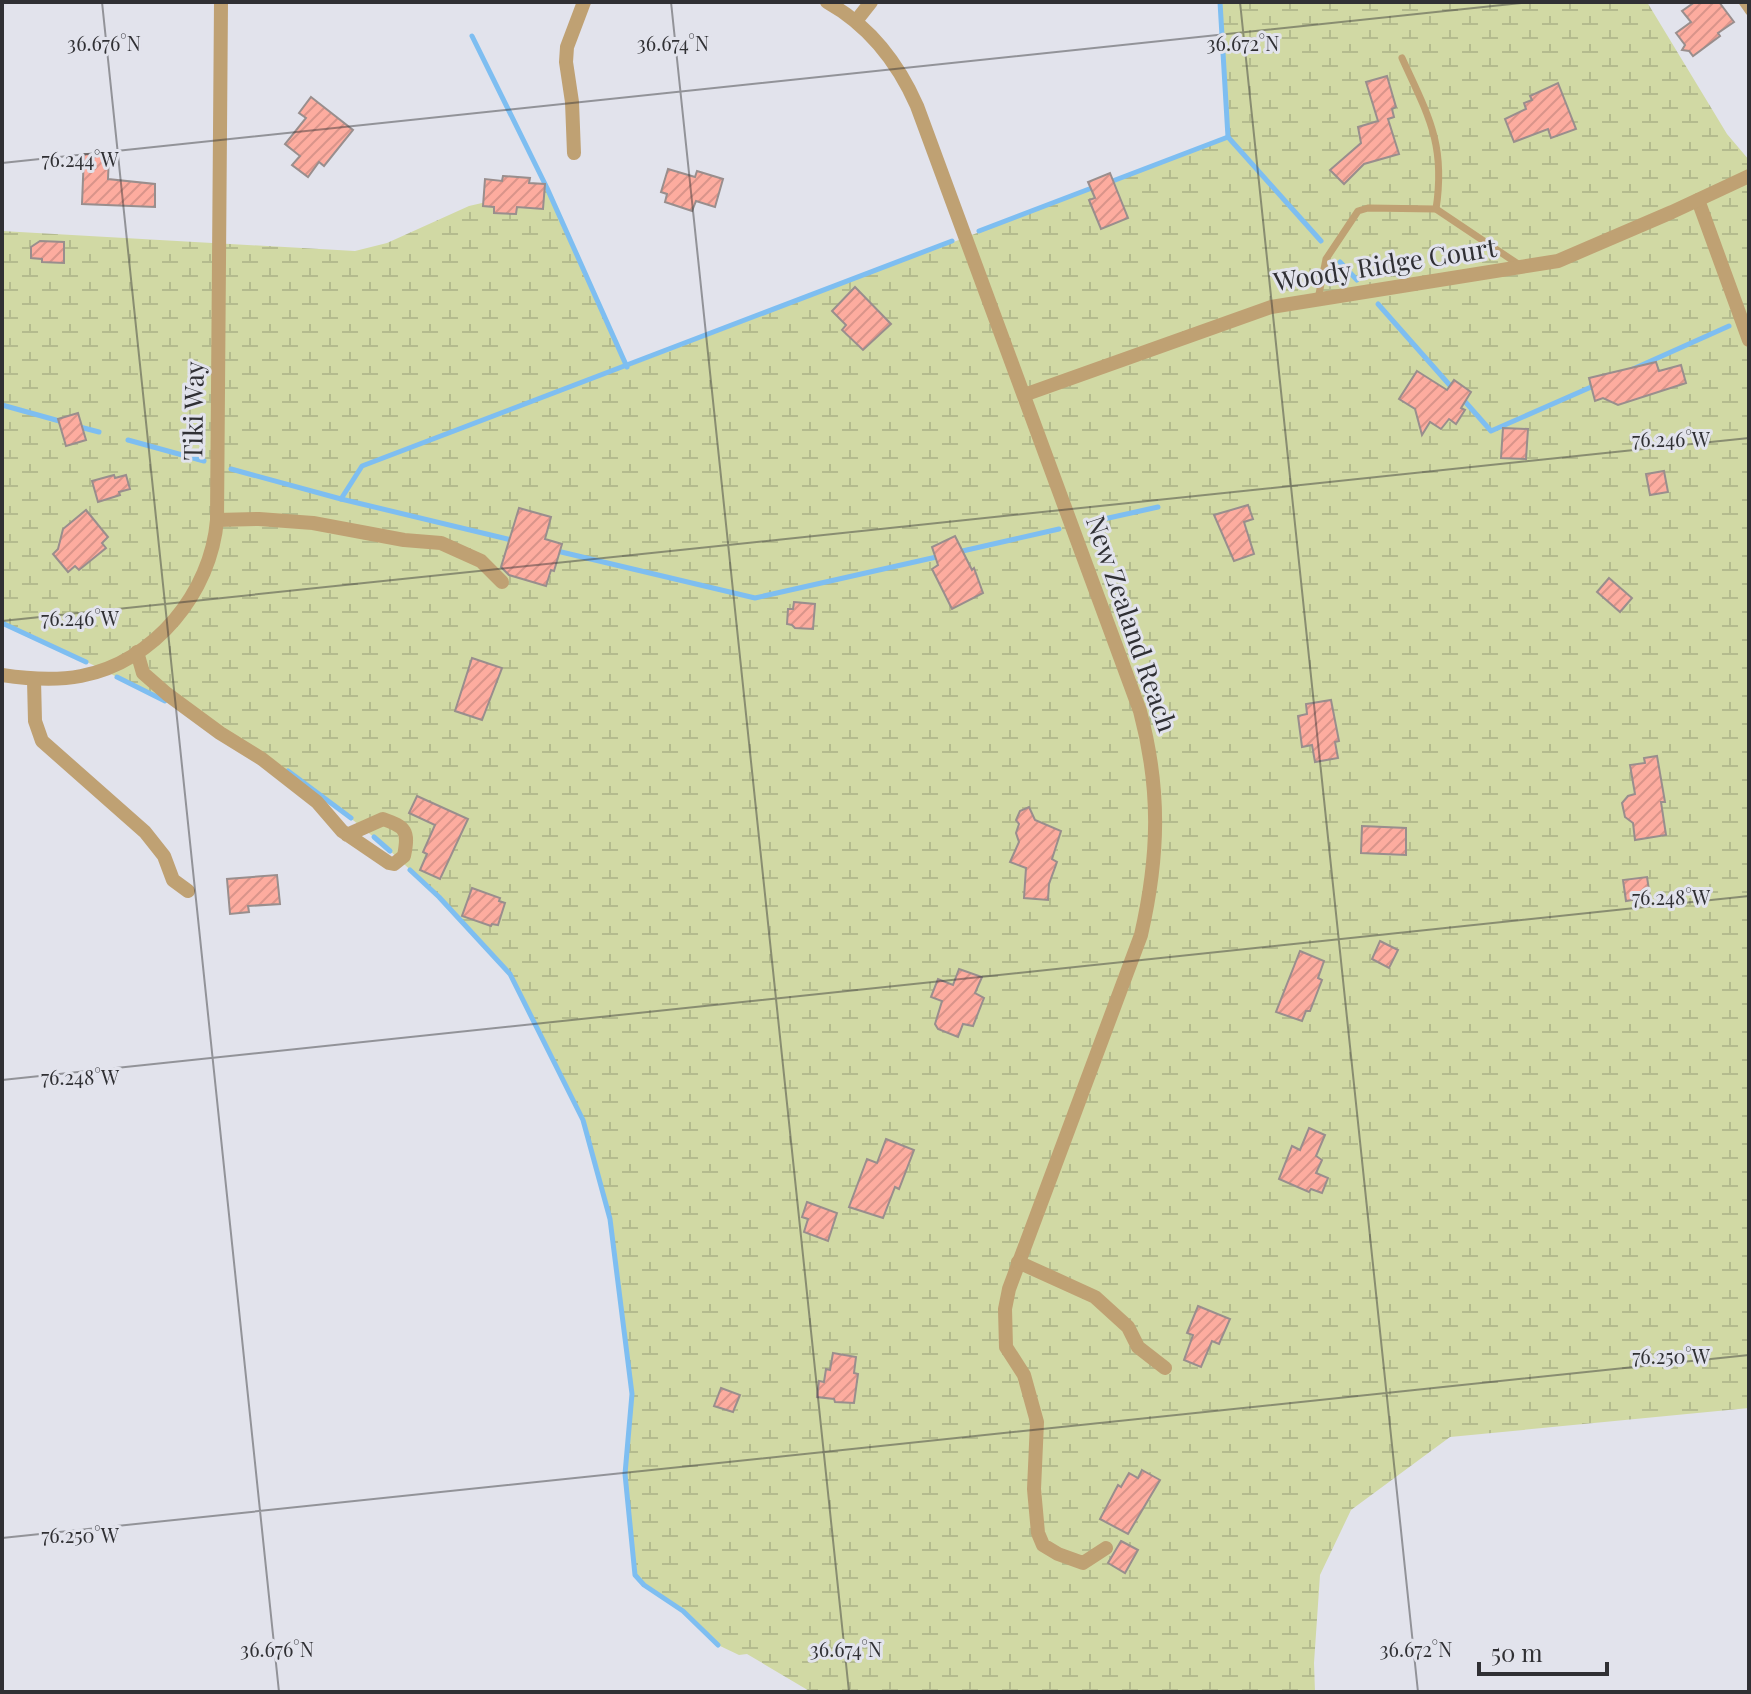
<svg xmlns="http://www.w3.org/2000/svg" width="1751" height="1694" font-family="'Playfair Display',serif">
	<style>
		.wetland { fill: url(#wetland-marsh) }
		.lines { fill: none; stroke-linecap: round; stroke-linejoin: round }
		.stream { stroke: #7ebef1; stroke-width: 5 }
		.building { fill: url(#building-hatch); stroke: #998e8d; stroke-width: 2 }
		.service { stroke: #bfa173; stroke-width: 7 }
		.minor { stroke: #bfa173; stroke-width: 14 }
		.ticks { fill: none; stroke: #303034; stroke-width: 2; stroke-opacity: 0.45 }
		.labels { text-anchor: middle; stroke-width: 6; stroke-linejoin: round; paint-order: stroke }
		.street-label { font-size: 26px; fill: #303034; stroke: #e2e3ec }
		.ticks-label { font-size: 20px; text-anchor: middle; fill: #303034; stroke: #e2e3ec; stroke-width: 6; stroke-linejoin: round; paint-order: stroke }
	</style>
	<defs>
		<pattern id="wetland-marsh" width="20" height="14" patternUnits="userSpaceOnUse" patternTransform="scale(2)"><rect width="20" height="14" fill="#d1d9a4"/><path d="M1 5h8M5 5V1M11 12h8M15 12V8" fill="none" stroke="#b4bb8e"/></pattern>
		<pattern id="building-hatch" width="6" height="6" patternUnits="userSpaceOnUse" patternTransform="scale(2)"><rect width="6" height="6" fill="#fdac9f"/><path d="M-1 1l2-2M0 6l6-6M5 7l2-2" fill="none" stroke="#d9948a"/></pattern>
	</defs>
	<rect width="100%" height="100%" fill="#e2e3ec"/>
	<polygon class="wetland" points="1220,2 1647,2 1727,134 1749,160 1749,1408 1450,1437 1351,1510 1320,1575 1314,1663 1315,1692 811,1692 747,1654 739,1655 718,1645 683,1611 644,1585 635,1575 625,1474 632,1395 609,1219 583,1120 510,974 439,897 387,848 320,793 268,757 165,701 33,635 2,623 2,231 355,251 387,243 469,206 547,188 627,367 1228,137"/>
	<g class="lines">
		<g class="stream">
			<polyline points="1220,2 1228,137 1321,241"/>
			<polyline points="472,36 547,188 627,367"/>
			<polyline points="1110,182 1228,137"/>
			<polyline points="979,231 1097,186"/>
			<polyline points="1340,262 1357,280"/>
			<polyline points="1378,304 1454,390"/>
			<polyline points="1633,369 1729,326"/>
			<polyline points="1461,397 1491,431 1598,384"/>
			<polyline points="2,405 63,422"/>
			<polyline points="76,426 99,432"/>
			<polyline points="128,440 204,461"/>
			<polyline points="231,469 341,499 516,541"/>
			<polyline points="341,499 362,466 952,241"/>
			<polyline points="1086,523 1158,507"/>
			<polyline points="557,551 755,598 941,556"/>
			<polyline points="958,552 1059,529"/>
			<polyline points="2,623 86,662"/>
			<polyline points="117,677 165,701"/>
			<polyline points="288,771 351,818"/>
			<polyline points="374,837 390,851"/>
			<polyline points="410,870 439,897 510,974 583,1120 610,1219 632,1394 625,1474 635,1575 644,1585 683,1611 718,1645"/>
		</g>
	</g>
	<g class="building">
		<polygon points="1695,2 1719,2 1734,22 1718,33 1720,36 1693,56 1689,51 1682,50 1685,45 1676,33 1691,22 1682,11"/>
		<polygon points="1387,76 1396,107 1392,109 1394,117 1388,119 1399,154 1364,164 1344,184 1330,170 1361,143 1358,127 1378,121 1366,82"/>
		<polygon points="1558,83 1576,129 1551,138 1548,129 1514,142 1505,119 1526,109 1524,103 1532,100 1530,96"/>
		<polygon points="311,97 353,130 324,166 319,162 308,177 292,165 300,156 285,144 306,118 299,113"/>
		<polygon points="84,154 109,155 108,179 155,184 155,207 82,204"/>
		<polygon points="668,169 695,177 697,171 723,179 715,207 696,201 692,211 665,202 667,194 661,192"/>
		<polygon points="1110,173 1128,218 1101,229 1089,200 1095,198 1088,182"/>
		<polygon points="503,176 530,178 529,183 545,184 543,209 517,207 516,214 494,213 494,207 483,206 485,179 502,181"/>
		<polygon points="40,241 64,242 64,263 42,262 42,259 31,258 31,247"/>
		<polygon points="855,287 891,324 863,350 842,330 846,325 832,311"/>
		<polygon points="1656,362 1659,371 1681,365 1686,383 1618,405 1603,398 1595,401 1589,378"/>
		<polygon points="1417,371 1447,390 1454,380 1471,392 1461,408 1465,410 1456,424 1449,419 1441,429 1430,422 1422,435 1415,409 1399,399"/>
		<polygon points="78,413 86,440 66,446 58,419"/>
		<polygon points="1503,428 1528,429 1526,459 1501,458"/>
		<polygon points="1664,471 1668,492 1650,495 1646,474"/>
		<polygon points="114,475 115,478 126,475 130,489 119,492 120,495 98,502 92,481"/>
		<polygon points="1248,505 1253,519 1244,522 1254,554 1234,561 1214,515"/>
		<polygon points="519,508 551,517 545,539 562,544 554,571 551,570 546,586 509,575 501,567"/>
		<polygon points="86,510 108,537 102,543 106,548 79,570 75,566 68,572 53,554 58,549 63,529"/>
		<polygon points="955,536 972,570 974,568 983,593 952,609 932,569 938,565 932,547"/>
		<polygon points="1609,578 1632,598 1620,612 1597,592"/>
		<polygon points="794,602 815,604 813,629 795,628 792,625 787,624 788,609 793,609"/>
		<polygon points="472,658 502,668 482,720 455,711"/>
		<polygon points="1331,700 1339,741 1335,742 1338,758 1315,762 1312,745 1302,747 1298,716 1307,714 1306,704"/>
		<polygon points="1657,756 1665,802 1661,802 1666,835 1635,840 1633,823 1625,817 1622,803 1628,796 1635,794 1630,765 1645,763 1644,758"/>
		<polygon points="417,796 468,819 440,879 420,870 427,854 423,852 435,825 409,813"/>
		<polygon points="1029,807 1035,820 1061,831 1052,859 1057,862 1049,884 1048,900 1024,898 1026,868 1010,862 1019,842 1016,833 1019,824 1016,820 1020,811"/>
		<polygon points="1362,826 1406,828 1406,855 1361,853"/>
		<polygon points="277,875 280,904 248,906 249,912 230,914 227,879"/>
		<polygon points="1647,877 1650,897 1626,901 1623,880"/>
		<polygon points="472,888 500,898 499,901 505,903 498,925 492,924 491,926 462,916"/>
		<polygon points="1380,941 1398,950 1389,968 1372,959"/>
		<polygon points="1300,951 1324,961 1318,978 1322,980 1310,1011 1306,1011 1302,1021 1276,1012"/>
		<polygon points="959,969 982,977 975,993 984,998 973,1026 963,1024 958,1037 938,1029 935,1024 942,1001 931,997 938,979 953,985"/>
		<polygon points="1309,1128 1325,1135 1316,1156 1322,1160 1316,1173 1328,1178 1322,1193 1311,1189 1309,1192 1279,1179 1292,1146 1300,1150"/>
		<polygon points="886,1139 914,1150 899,1189 895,1187 883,1218 849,1207 867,1159 877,1163"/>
		<polygon points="807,1202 837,1213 828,1241 804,1232 808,1219 802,1217"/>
		<polygon points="1198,1306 1230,1319 1219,1344 1212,1341 1201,1367 1184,1360 1193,1335 1187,1333"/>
		<polygon points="833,1353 856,1357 854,1373 858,1374 854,1403 835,1402 834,1399 817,1397 819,1381 824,1382 826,1369 830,1370"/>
		<polygon points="721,1388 740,1395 733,1412 714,1406"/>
		<polygon points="1142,1470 1160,1480 1128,1534 1100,1519 1118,1485 1121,1487 1129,1473 1138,1478"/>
		<polygon points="1121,1541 1138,1550 1125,1573 1108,1563"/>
	</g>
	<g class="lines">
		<g class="service">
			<polyline points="1742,2 1749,12"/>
			<path d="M 1402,58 C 1428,115 1446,144 1436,209"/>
			<polyline points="1318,299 1326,259 1358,211 1368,208 1436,209 1521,266"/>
		</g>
		<g class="minor">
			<path d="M 827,2 C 868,25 898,63 917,106 L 1140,711 C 1161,790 1159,856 1141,935 L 1009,1289 L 1005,1309 L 1006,1347 L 1024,1375 L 1037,1422 L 1034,1489 L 1038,1533 L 1043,1545 L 1058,1554 L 1083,1563 L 1106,1548"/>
			<polyline points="856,21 871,2"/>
			<polyline points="574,153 572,102 566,62 567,47 584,2"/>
			<polyline points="1698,200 1749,340"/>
			<polyline points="1024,395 1271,307 1558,261 1672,212 1749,176"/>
			<polyline points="217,520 259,519 313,523 404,540 441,543 481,561 502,582"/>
			<path d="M 137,652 L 143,673 L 167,694 L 220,733 L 262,759 L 317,802 L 342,831 L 389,863 L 394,864 L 404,856 C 409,831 406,827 383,819 L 347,835"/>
			<path d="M 2,675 C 29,679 55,681 81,676 C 155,662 211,592 217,520 L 221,2"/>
			<polyline points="34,680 35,721 42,741 145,832 164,856 173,880 188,891"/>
			<polyline points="1018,1262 1095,1297 1128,1327 1138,1347 1165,1368"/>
		</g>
	</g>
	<path class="ticks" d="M 102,2 L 279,1692M 671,2 L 849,1692M 1240,2 L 1418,1692M 2,163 L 1530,2M 2,621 L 1749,438M 2,1080 L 1749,896M 2,1538 L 1749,1355"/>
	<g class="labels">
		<g class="street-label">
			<text transform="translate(1385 265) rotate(-9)" y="9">Woody Ridge Court</text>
			<text transform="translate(194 411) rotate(-89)" y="9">Tiki Way</text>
			<text transform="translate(1131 624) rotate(71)" y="9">New Zealand Reach</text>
		</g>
	</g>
	<g class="ticks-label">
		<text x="104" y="51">36.676°N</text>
		<text x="673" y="51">36.674°N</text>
		<text x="1243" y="51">36.672°N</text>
		<text x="80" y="167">76.244°W</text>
		<text x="1671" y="447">76.246°W</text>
		<text x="80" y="626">76.246°W</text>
		<text x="1671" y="905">76.248°W</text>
		<text x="80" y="1085">76.248°W</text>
		<text x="1671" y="1364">76.250°W</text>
		<text x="80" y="1543">76.250°W</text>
		<text x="277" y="1657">36.676°N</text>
		<text x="846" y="1657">36.674°N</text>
		<text x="1416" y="1657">36.672°N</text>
	</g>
	<rect width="1751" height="1694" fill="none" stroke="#303034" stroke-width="8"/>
	<path d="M1479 1662v12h128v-12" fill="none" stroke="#303034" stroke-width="4"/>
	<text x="1491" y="1662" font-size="24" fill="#303034" stroke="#e2e3ec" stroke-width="6" paint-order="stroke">50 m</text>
</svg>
